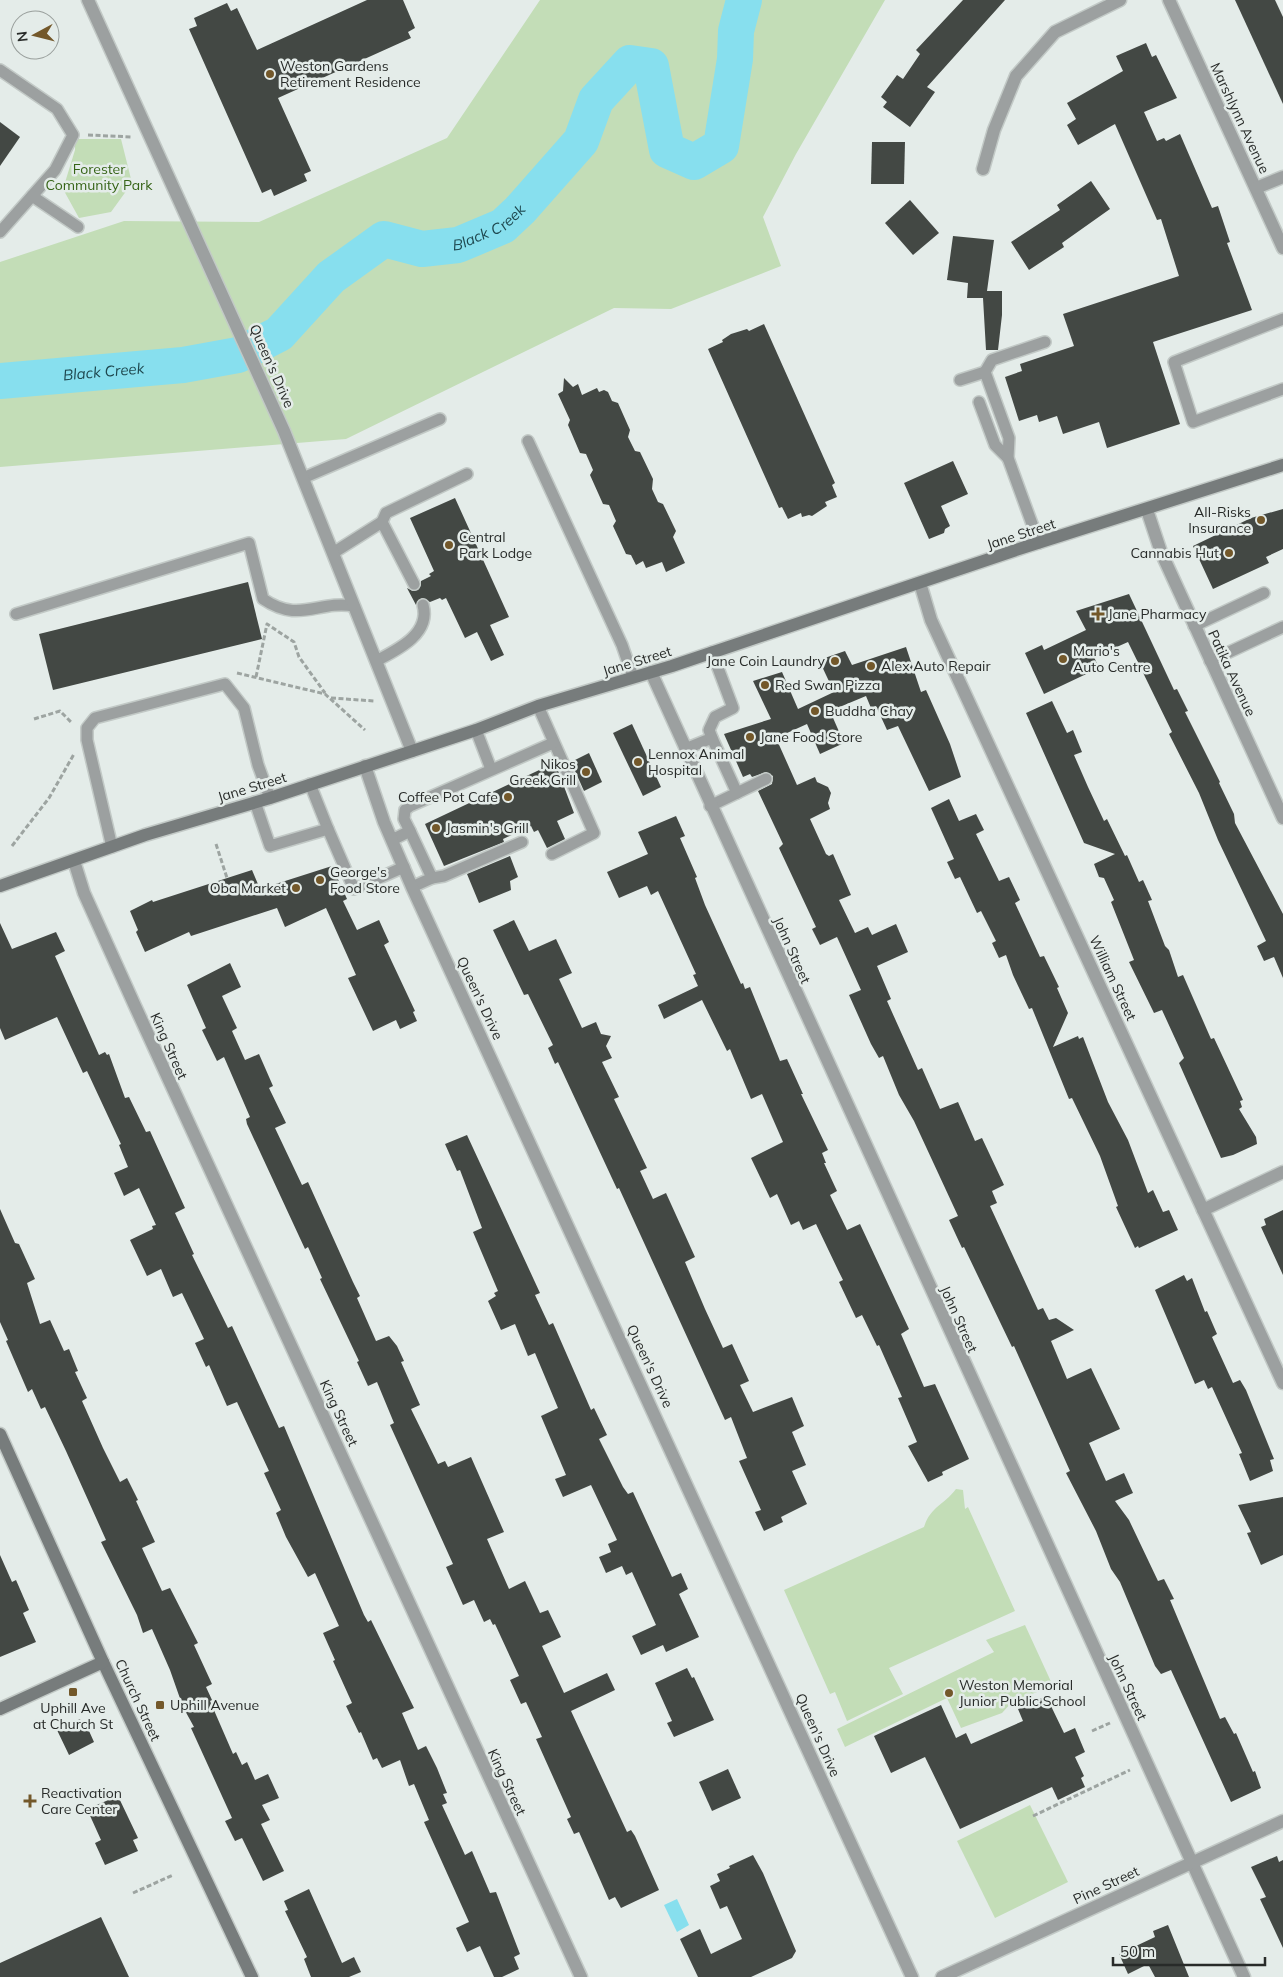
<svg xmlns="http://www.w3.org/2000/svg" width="1283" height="1977" font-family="Mulish,sans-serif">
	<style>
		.green { fill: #c3ddb7 }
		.water { fill: #87dfee }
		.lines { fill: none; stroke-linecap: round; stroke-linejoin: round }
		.river { stroke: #87dfee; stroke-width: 36 }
		.building { fill: #434844 }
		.lane-casing { stroke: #c2c9c6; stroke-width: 14 }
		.street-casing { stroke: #c2c9c6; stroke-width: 15 }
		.secondary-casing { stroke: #c2c9c6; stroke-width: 15 }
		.path { stroke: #9da4a1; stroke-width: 3; stroke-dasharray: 5 2.5; stroke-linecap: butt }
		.lane { stroke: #9ca0a0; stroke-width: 11 }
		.street { stroke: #9ca0a0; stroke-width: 12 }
		.secondary { stroke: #777c7c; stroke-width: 12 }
		.poi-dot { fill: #73582a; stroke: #e4ece9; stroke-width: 2 }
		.labels { text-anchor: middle; stroke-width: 5; stroke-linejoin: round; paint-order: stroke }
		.poi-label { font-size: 14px; fill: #282b29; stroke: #e4ece9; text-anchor: start }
		.street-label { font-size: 14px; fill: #282b29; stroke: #e4ece9 }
		.park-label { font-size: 14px; fill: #366417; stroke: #e4ece9 }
		.water-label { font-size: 15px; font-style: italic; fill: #1e474e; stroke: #e4ece9 }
	</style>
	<rect width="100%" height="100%" fill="#e4ece9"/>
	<g class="green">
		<polygon points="540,0 885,0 796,154 763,217 781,266 671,309 614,308 346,439 0,467 0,262 124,221 259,222 447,138"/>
		<polygon points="75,139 121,139 132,183 111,212 79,218 63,189 75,150"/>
		<path d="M 956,1489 L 963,1490 L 965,1509 L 968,1507 L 1015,1611 L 889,1668 L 903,1694 L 847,1721 L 835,1692 L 830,1694 L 784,1590 L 924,1527 C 931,1506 943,1506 956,1489 Z"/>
		<polygon points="1025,1625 1053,1686 1013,1701 1002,1713 961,1728 947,1698 845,1747 837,1729 994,1652 986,1640"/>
		<polygon points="1030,1805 1068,1882 995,1918 957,1841"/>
	</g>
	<polygon class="water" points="677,1899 689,1925 677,1932 664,1905"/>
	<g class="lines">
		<path class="river" id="s1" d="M 0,381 L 183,365 L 238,355 L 279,334 L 331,277 L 384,239 L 422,249 L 458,245 L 503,226 L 520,210 L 581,141 L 596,100 L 630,63 L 651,66 L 667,150 L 694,162 L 721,146 L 735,59 L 736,31 L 744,0"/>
	</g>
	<g class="building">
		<polygon points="367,0 403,0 415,28 408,32 411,38 278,98 311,171 304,174 307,181 274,196 271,189 262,193 189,29 197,26 194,18 227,3 231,11 237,8 257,50"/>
		<polygon points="963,0 1005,0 927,87 935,92 910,127 883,107 887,102 881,97 897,75 903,79 920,54 916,50"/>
		<polygon points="1235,0 1275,0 1283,17 1283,104"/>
		<polygon points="1146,43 1152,57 1156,55 1177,98 1144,112 1157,141 1164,138 1166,141 1180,134 1212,208 1218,206 1230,242 1227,243 1252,310 1153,342 1180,424 1107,448 1099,422 1063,434 1057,416 1039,422 1037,415 1019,421 1005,377 1022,371 1020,364 1074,346 1063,314 1179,276 1161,219 1157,220 1115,124 1078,145 1067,125 1076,119 1067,103 1123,71 1116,56"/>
		<polygon points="0,122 20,137 0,166"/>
		<polygon points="872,142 905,142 904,184 871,184"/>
		<polygon points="1091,181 1110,209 1062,243 1064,247 1029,270 1011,242 1060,210 1057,205"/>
		<polygon points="910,200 939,233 913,255 885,223"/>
		<polygon points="953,236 994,240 987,291 1002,291 1002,315 998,350 986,350 983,298 967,298 968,283 947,280"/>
		<polygon points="764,324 835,483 832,485 837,497 825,502 827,506 812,516 809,515 802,517 801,513 788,519 782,507 779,508 708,349 723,342 722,340 731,334 747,329 749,331"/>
		<polygon points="564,378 573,387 578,384 582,395 597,388 599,392 604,390 608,392 612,401 618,403 630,430 628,437 635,451 640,452 653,479 652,489 658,502 663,504 676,531 673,537 685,563 666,572 662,562 646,568 643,561 636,565 631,555 626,554 613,526 616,521 609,505 603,504 590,475 593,470 586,454 580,453 568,425 570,420 558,394 563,391"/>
		<polygon points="953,461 968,494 941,506 950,526 945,529 944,533 929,539 904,483"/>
		<polygon points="455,498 509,617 490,625 504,655 491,661 477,632 465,638 446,598 442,600 440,598 430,602 422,598 416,605 407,588 413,591 418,590 421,585 421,581 431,576 429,574 434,571 410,518"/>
		<polygon points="1283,509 1283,549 1266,557 1269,563 1213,589 1193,546 1251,518"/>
		<polygon points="248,582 262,639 53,690 39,634"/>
		<polygon points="1129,594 1174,690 1177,689 1188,711 1185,712 1220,782 1219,783 1234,814 1235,823 1283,914 1283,978 1274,957 1264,961 1257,946 1266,941 1218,840 1199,793 1169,734 1172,732 1128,642 1094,657 1099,668 1044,694 1025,653 1042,645 1044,650 1086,630 1076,611"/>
		<polygon points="906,647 921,692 926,690 950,744 961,777 929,791 898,726 887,730 876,706 871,708 866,696 830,711 844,743 820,754 807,724 776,738 797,785 815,777 817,782 828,787 831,793 828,803 830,809 810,819 826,854 829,856 833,854 851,895 839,900 855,933 868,927 872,935 896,924 908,952 877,966 891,999 887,1001 918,1070 922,1068 940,1109 958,1102 975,1141 982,1138 1004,1185 992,1191 997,1203 990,1206 1038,1310 1043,1308 1049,1320 1056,1318 1074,1330 1051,1341 1067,1379 1091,1368 1120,1429 1089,1443 1106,1481 1124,1473 1133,1493 1115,1501 1129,1520 1158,1581 1164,1579 1174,1599 1170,1600 1220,1719 1225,1717 1234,1734 1236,1733 1253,1772 1255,1771 1261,1788 1231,1802 1171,1670 1161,1674 1155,1666 1120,1582 1111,1569 1096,1531 1066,1473 1070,1471 1014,1346 1012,1347 964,1247 962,1248 949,1220 958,1216 914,1121 899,1095 883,1056 879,1058 871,1044 849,995 861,990 837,937 820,945 812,929 816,927 779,848 783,844 758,791 772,784 773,776 766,772 752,777 750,774 743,777 724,734 771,719 753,681 782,672 798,709 834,692 819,660 845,651 852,665"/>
		<polygon points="1052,701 1067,733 1073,730 1082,752 1074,755 1088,787 1104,821 1107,819 1125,856 1127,855 1139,882 1143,880 1152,900 1148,901 1165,946 1169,950 1178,977 1183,975 1211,1039 1214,1038 1243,1100 1240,1101 1242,1107 1239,1109 1256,1137 1257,1144 1233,1155 1221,1158 1179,1063 1184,1058 1162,1010 1154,1013 1129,962 1134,960 1111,902 1114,900 1104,878 1099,877 1094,864 1115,854 1084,843 1026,713"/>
		<polygon points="632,724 661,787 643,796 613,733"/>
		<polygon points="589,753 602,782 584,791 571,762"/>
		<polygon points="552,764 555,769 557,768 574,813 557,821 565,839 547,848 538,830 534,832 531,826 503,839 504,842 444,866 425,824"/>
		<polygon points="949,799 959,821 976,814 984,830 976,834 999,881 1009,877 1020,900 1015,903 1040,957 1044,956 1059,987 1057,988 1068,1013 1053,1047 1078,1036 1079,1039 1083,1037 1108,1102 1128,1140 1148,1193 1153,1190 1163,1212 1169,1210 1178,1230 1139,1248 1138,1246 1135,1248 1116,1207 1118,1206 1100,1156 1072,1098 1069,1099 1032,1008 1029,1009 1013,975 1006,955 999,958 992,943 996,941 981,911 977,913 960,877 955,879 947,862 954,859 931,808"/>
		<polygon points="676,816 685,836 680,838 697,877 695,878 705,905 741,984 743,983 745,989 750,987 780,1061 787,1059 803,1094 801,1094 828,1150 822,1153 826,1163 824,1163 837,1191 830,1195 847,1230 860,1224 909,1329 901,1334 924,1387 935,1384 969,1459 942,1472 943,1475 928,1482 908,1446 917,1442 898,1398 902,1397 879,1345 877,1346 862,1315 856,1318 839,1282 843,1280 838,1270 816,1224 803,1230 799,1221 791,1225 777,1194 770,1198 751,1158 783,1142 762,1094 751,1099 730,1049 727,1051 702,1000 664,1019 658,1005 698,986 693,975 696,974 658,891 651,895 647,886 619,898 607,872 648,854 638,832"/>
		<polygon points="510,856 518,877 510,881 511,890 479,903 467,874"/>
		<polygon points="332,866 347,899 343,901 357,930 379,920 389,942 384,945 415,1011 413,1012 417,1021 400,1029 396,1020 373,1031 348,978 356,975 326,908 285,927 277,908 191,936 189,932 145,952 136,932 138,930 130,911 152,900 153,902 252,870 260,889"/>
		<polygon points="514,920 529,951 556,939 572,973 559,979 582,1028 596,1022 601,1034 611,1036 606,1046 612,1058 602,1062 619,1097 614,1099 647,1168 640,1171 653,1199 666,1193 695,1257 685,1262 705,1309 723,1348 732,1344 749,1381 740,1385 753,1412 792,1397 804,1426 792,1432 806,1465 792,1471 807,1504 781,1517 783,1522 764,1531 755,1512 761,1510 739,1461 747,1458 731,1417 725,1420 619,1188 617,1189 558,1062 555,1064 548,1048 553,1045 528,994 524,995 493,930"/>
		<polygon points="0,923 12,949 56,932 65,951 55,956 99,1055 105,1052 107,1055 109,1054 125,1098 129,1097 146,1132 150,1131 185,1208 175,1213 194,1254 192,1255 228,1328 232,1326 279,1428 284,1426 364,1615 368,1622 371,1620 414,1708 402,1713 418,1750 426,1746 437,1768 447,1793 443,1794 447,1803 442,1805 465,1855 472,1851 490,1893 496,1892 520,1954 514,1957 519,1969 502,1977 494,1977 480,1946 467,1952 456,1928 469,1922 424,1822 429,1820 414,1784 409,1786 400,1760 382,1768 377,1758 373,1760 361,1732 359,1733 346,1706 352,1703 333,1661 335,1660 323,1633 339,1626 315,1573 308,1577 286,1537 276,1513 281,1510 264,1473 269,1471 237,1402 227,1406 209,1365 206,1367 195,1343 204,1339 182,1293 173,1297 161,1269 147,1276 130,1240 153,1229 152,1226 156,1225 139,1188 124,1196 114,1173 128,1167 119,1145 121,1144 87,1071 83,1073 57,1017 5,1040 0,1028"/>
		<polygon points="230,963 241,987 222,996 237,1028 232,1031 245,1060 259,1054 273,1086 269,1088 286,1123 275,1128 302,1185 308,1182 353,1282 360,1296 357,1298 376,1341 389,1336 397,1346 404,1361 401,1362 420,1405 411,1409 438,1464 445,1461 448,1467 471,1457 504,1532 487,1539 509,1589 525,1581 540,1613 548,1610 561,1637 542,1646 564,1693 607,1673 615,1690 571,1711 627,1832 631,1830 635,1836 659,1890 621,1908 615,1897 609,1900 579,1832 574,1834 567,1819 571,1817 536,1739 542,1737 526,1702 521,1704 510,1680 519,1676 495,1624 493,1625 490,1619 484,1622 474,1600 463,1605 446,1567 453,1564 390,1425 394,1423 377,1382 368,1386 357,1362 359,1361 320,1279 322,1278 308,1247 305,1249 247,1124 246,1119 250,1117 224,1057 217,1061 202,1030 206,1028 187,985"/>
		<polygon points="467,1135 540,1293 535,1295 549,1325 553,1323 591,1410 594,1408 607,1435 599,1439 623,1487 628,1494 633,1492 672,1577 681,1573 688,1589 679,1594 699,1637 666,1652 663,1645 641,1655 632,1636 656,1625 632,1572 626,1575 622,1566 606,1573 599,1557 611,1552 608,1544 617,1540 591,1485 563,1497 555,1479 566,1475 541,1416 558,1408 535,1353 528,1356 515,1324 501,1330 488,1301 496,1296 494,1293 498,1291 473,1232 482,1228 460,1170 457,1171 445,1144"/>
		<polygon points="0,1209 15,1243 19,1244 35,1279 27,1283 40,1324 50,1320 64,1351 69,1349 78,1371 75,1372 87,1398 82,1401 103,1448 120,1482 127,1478 138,1500 136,1501 155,1542 142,1548 162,1591 170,1588 198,1643 194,1645 212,1684 206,1687 212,1700 210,1701 233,1754 236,1752 242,1765 247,1762 255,1780 268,1774 279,1798 262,1805 270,1820 261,1824 284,1871 263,1881 243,1840 242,1838 235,1841 225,1821 232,1818 191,1728 194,1727 183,1707 170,1670 152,1629 143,1633 137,1615 101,1542 106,1540 66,1451 45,1407 41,1409 32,1389 28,1392 6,1341 8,1340 0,1322"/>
		<polygon points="1283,1210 1283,1275 1261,1227 1266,1225 1264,1219"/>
		<polygon points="1184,1275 1187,1281 1192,1278 1205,1312 1207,1311 1217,1334 1212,1337 1233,1383 1240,1380 1246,1390 1274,1459 1270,1460 1273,1471 1250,1481 1239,1454 1242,1453 1212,1387 1208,1389 1204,1380 1195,1384 1155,1290"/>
		<polygon points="1283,1497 1283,1555 1261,1565 1247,1533 1251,1532 1238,1505"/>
		<polygon points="0,1555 12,1582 16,1580 29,1610 23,1613 36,1642 0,1657"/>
		<polygon points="687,1668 692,1678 694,1677 714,1720 674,1737 667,1723 672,1721 655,1683"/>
		<polygon points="1044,1697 1049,1707 1051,1706 1064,1733 1075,1728 1085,1752 1075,1757 1084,1776 1081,1778 1085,1787 1058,1800 1052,1787 960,1829 925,1757 891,1773 874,1736 941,1705 956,1738 966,1733 971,1744 1023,1721 1018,1709"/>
		<polygon points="80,1719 82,1724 85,1722 94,1742 69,1755 57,1730"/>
		<polygon points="728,1769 741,1798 712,1811 699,1782"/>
		<polygon points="118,1796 138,1838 133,1840 138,1851 105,1865 95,1843 101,1840 87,1809"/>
		<polygon points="753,1855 763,1873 796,1951 792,1958 751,1977 698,1977 680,1939 700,1929 711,1954 742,1939 727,1906 720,1909 710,1886 720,1881 717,1874 730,1868 729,1866"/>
		<polygon points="1277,1856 1279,1862 1283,1860 1283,1948 1260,1899 1266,1897 1251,1867"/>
		<polygon points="309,1889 342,1963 354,1957 361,1972 349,1977 311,1977 304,1959 307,1957 285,1911 288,1910 284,1901"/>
		<polygon points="101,1917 129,1977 0,1977 0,1963"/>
		<polygon points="1168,1925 1189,1977 1155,1977 1148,1964 1128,1974 1119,1954 1155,1937 1153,1931"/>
	</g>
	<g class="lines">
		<defs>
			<g id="lane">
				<polyline points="0,70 57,109 73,135 55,170 0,232"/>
				<polyline points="32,196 78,227"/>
				<polyline points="1283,319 1174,362 1193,422 1283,389"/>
				<polyline points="960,380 985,372"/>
				<polyline points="979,402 995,445 1008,458"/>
				<polyline points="528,441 622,645 633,677"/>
				<polyline points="303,478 440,419"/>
				<polyline points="382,522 414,584"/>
				<polyline points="1039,543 1008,458 1009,438 985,372 992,360 1045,342"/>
				<polyline points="333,553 382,522 386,513 467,474"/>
				<path d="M 16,614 L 249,543 L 263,599 C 300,624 317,600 354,606"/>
				<polyline points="1194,626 1264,593"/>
				<path d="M 376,661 C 397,650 431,634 423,605"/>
				<polyline points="1210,661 1283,627"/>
				<polyline points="538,706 594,833 552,854"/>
				<polyline points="476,730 491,769"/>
				<polyline points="685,749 712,738 709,730 715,717 733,708 712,652"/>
				<polyline points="310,784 328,829"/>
				<polyline points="737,793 766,779"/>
				<polyline points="255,802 270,846 328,829 354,889 404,867"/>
				<polyline points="710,806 737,793 712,738"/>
				<polyline points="410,831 432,878 412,887"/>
				<polyline points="392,840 410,831 404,819 405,810 410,806 553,743"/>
				<polyline points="112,847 87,740 87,728 95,718 225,684 244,708 258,765 270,798"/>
				<polyline points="432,878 444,876 522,842"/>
			</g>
			<g id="street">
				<polyline points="88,0 284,431 412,751"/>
				<polyline points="1169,0 1283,248"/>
				<polyline points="983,169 994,130 1016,76 1055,32 1120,0"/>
				<polyline points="1256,188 1283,177"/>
				<polyline points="1147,510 1161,552 1283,818"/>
				<polyline points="920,583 931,620 1283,1383"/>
				<polyline points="651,672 1244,1977"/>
				<polyline points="365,766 384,822 412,887 912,1977"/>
				<polyline points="74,861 84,893 135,1006 581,1977"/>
				<polyline points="1203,1210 1283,1172"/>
				<polyline points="942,1977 1283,1821"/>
			</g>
			<g id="secondary">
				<polyline points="0,886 145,835 270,798 476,730 538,706 672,666 1025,547 1283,465"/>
				<polyline points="0,1434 103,1662 252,1977"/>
				<polyline points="0,1709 103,1662"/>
			</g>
		</defs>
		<use href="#lane" class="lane-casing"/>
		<use href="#street" class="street-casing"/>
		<use href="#secondary" class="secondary-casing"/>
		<g class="path">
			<polyline points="88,135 132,137"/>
			<polyline points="237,673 325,694 365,730"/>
			<polyline points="256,677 267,624 294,642 299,657 325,693"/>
			<polyline points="331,698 374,701"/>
			<polyline points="34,719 60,711 72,723"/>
			<polyline points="216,844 227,878"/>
			<polyline points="12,846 49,798 74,754"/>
			<polyline points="1092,1731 1110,1723"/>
			<polyline points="1033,1816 1130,1770"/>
			<polyline points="133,1893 173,1875"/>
		</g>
		<use href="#lane" class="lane"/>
		<use href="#street" class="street"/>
		<use href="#secondary" class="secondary"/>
	</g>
	<g class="poi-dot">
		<circle cx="270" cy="74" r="5"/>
		<circle cx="1261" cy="520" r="5"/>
		<circle cx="449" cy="545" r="5"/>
		<circle cx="1229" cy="553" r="5"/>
		<path d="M1095.5 606.5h5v5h5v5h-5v5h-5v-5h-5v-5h5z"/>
		<circle cx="1063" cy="659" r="5"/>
		<circle cx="835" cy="661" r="5"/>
		<circle cx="871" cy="666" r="5"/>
		<circle cx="765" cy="685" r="5"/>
		<circle cx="815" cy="711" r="5"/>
		<circle cx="750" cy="737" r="5"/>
		<circle cx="638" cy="762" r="5"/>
		<circle cx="586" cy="772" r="5"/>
		<circle cx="508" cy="797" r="5"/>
		<circle cx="436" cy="828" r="5"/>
		<circle cx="320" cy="880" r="5"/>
		<circle cx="296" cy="888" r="5"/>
		<rect x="68" y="1687" width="10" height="10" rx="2.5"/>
		<circle cx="949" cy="1693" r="5"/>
		<rect x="155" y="1700" width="10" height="10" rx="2.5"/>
		<path d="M27.5 1793.5h5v5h5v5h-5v5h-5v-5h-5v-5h5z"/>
	</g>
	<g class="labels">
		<g class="poi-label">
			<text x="280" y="71">Weston Gardens<tspan x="280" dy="16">Retirement Residence</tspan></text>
			<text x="1251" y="517" text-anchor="end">All-Risks<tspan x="1251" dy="16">Insurance</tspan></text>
			<text x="459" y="542">Central<tspan x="459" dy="16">Park Lodge</tspan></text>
			<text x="1219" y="558" text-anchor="end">Cannabis Hut</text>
			<text x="1108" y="619">Jane Pharmacy</text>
			<text x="1073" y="656">Mario's<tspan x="1073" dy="16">Auto Centre</tspan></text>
			<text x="825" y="666" text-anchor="end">Jane Coin Laundry</text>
			<text x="881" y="671">Alex Auto Repair</text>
			<text x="775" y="690">Red Swan Pizza</text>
			<text x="825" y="716">Buddha Chay</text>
			<text x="760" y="742">Jane Food Store</text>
			<text x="648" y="759">Lennox Animal<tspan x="648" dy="16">Hospital</tspan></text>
			<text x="576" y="769" text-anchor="end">Nikos<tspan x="576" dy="16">Greek Grill</tspan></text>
			<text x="498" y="802" text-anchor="end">Coffee Pot Cafe</text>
			<text x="446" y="833">Jasmin's Grill</text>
			<text x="330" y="877">George's<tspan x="330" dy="16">Food Store</tspan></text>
			<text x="286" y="893" text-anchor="end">Oba Market</text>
			<text x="959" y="1690">Weston Memorial<tspan x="959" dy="16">Junior Public School</tspan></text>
			<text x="170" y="1710">Uphill Avenue</text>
			<text x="73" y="1713" text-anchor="middle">Uphill Ave<tspan x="73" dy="16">at Church St</tspan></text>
			<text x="41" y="1798">Reactivation<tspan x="41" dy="16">Care Center</tspan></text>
		</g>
		<g class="street-label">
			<text transform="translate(1240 118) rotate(65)" y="5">Marshlynn Avenue</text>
			<text transform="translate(272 366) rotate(66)" y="5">Queen's Drive</text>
			<text transform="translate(1021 534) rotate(-18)" y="5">Jane Street</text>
			<text transform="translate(637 661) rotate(-17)" y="5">Jane Street</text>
			<text transform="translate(1232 673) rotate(65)" y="5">Patika Avenue</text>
			<text transform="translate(252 787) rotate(-17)" y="5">Jane Street</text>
			<text transform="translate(792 950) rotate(66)" y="5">John Street</text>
			<text transform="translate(1113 978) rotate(65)" y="5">William Street</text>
			<text transform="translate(480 998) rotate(65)" y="5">Queen's Drive</text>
			<text transform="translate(169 1046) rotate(66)" y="5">King Street</text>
			<text transform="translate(959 1319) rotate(66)" y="5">John Street</text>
			<text transform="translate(650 1366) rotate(65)" y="5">Queen's Drive</text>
			<text transform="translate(339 1413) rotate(65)" y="5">King Street</text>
			<text transform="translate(1128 1687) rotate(65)" y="5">John Street</text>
			<text transform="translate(138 1700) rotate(65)" y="5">Church Street</text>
			<text transform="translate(818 1735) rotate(66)" y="5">Queen's Drive</text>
			<text transform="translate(507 1782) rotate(65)" y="5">King Street</text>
			<text transform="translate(1106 1885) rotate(-25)" y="5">Pine Street</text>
		</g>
		<g class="park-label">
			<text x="99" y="174">Forester<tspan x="99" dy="16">Community Park</tspan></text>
		</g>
		<g class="water-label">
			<text dy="5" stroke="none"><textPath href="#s1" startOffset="539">Black Creek</textPath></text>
			<text dy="5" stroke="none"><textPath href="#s1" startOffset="104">Black Creek</textPath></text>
		</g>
	</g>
	<g transform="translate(35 35) rotate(263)"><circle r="24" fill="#e4ece9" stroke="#999f9c"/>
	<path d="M0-4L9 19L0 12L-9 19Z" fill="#73582a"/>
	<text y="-8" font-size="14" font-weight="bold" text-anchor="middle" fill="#282b29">N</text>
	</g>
	<path d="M1113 1957v8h152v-8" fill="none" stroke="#282b29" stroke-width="2.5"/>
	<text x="1120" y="1957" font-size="15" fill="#282b29" stroke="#e4ece9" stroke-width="4" paint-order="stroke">50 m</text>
</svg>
